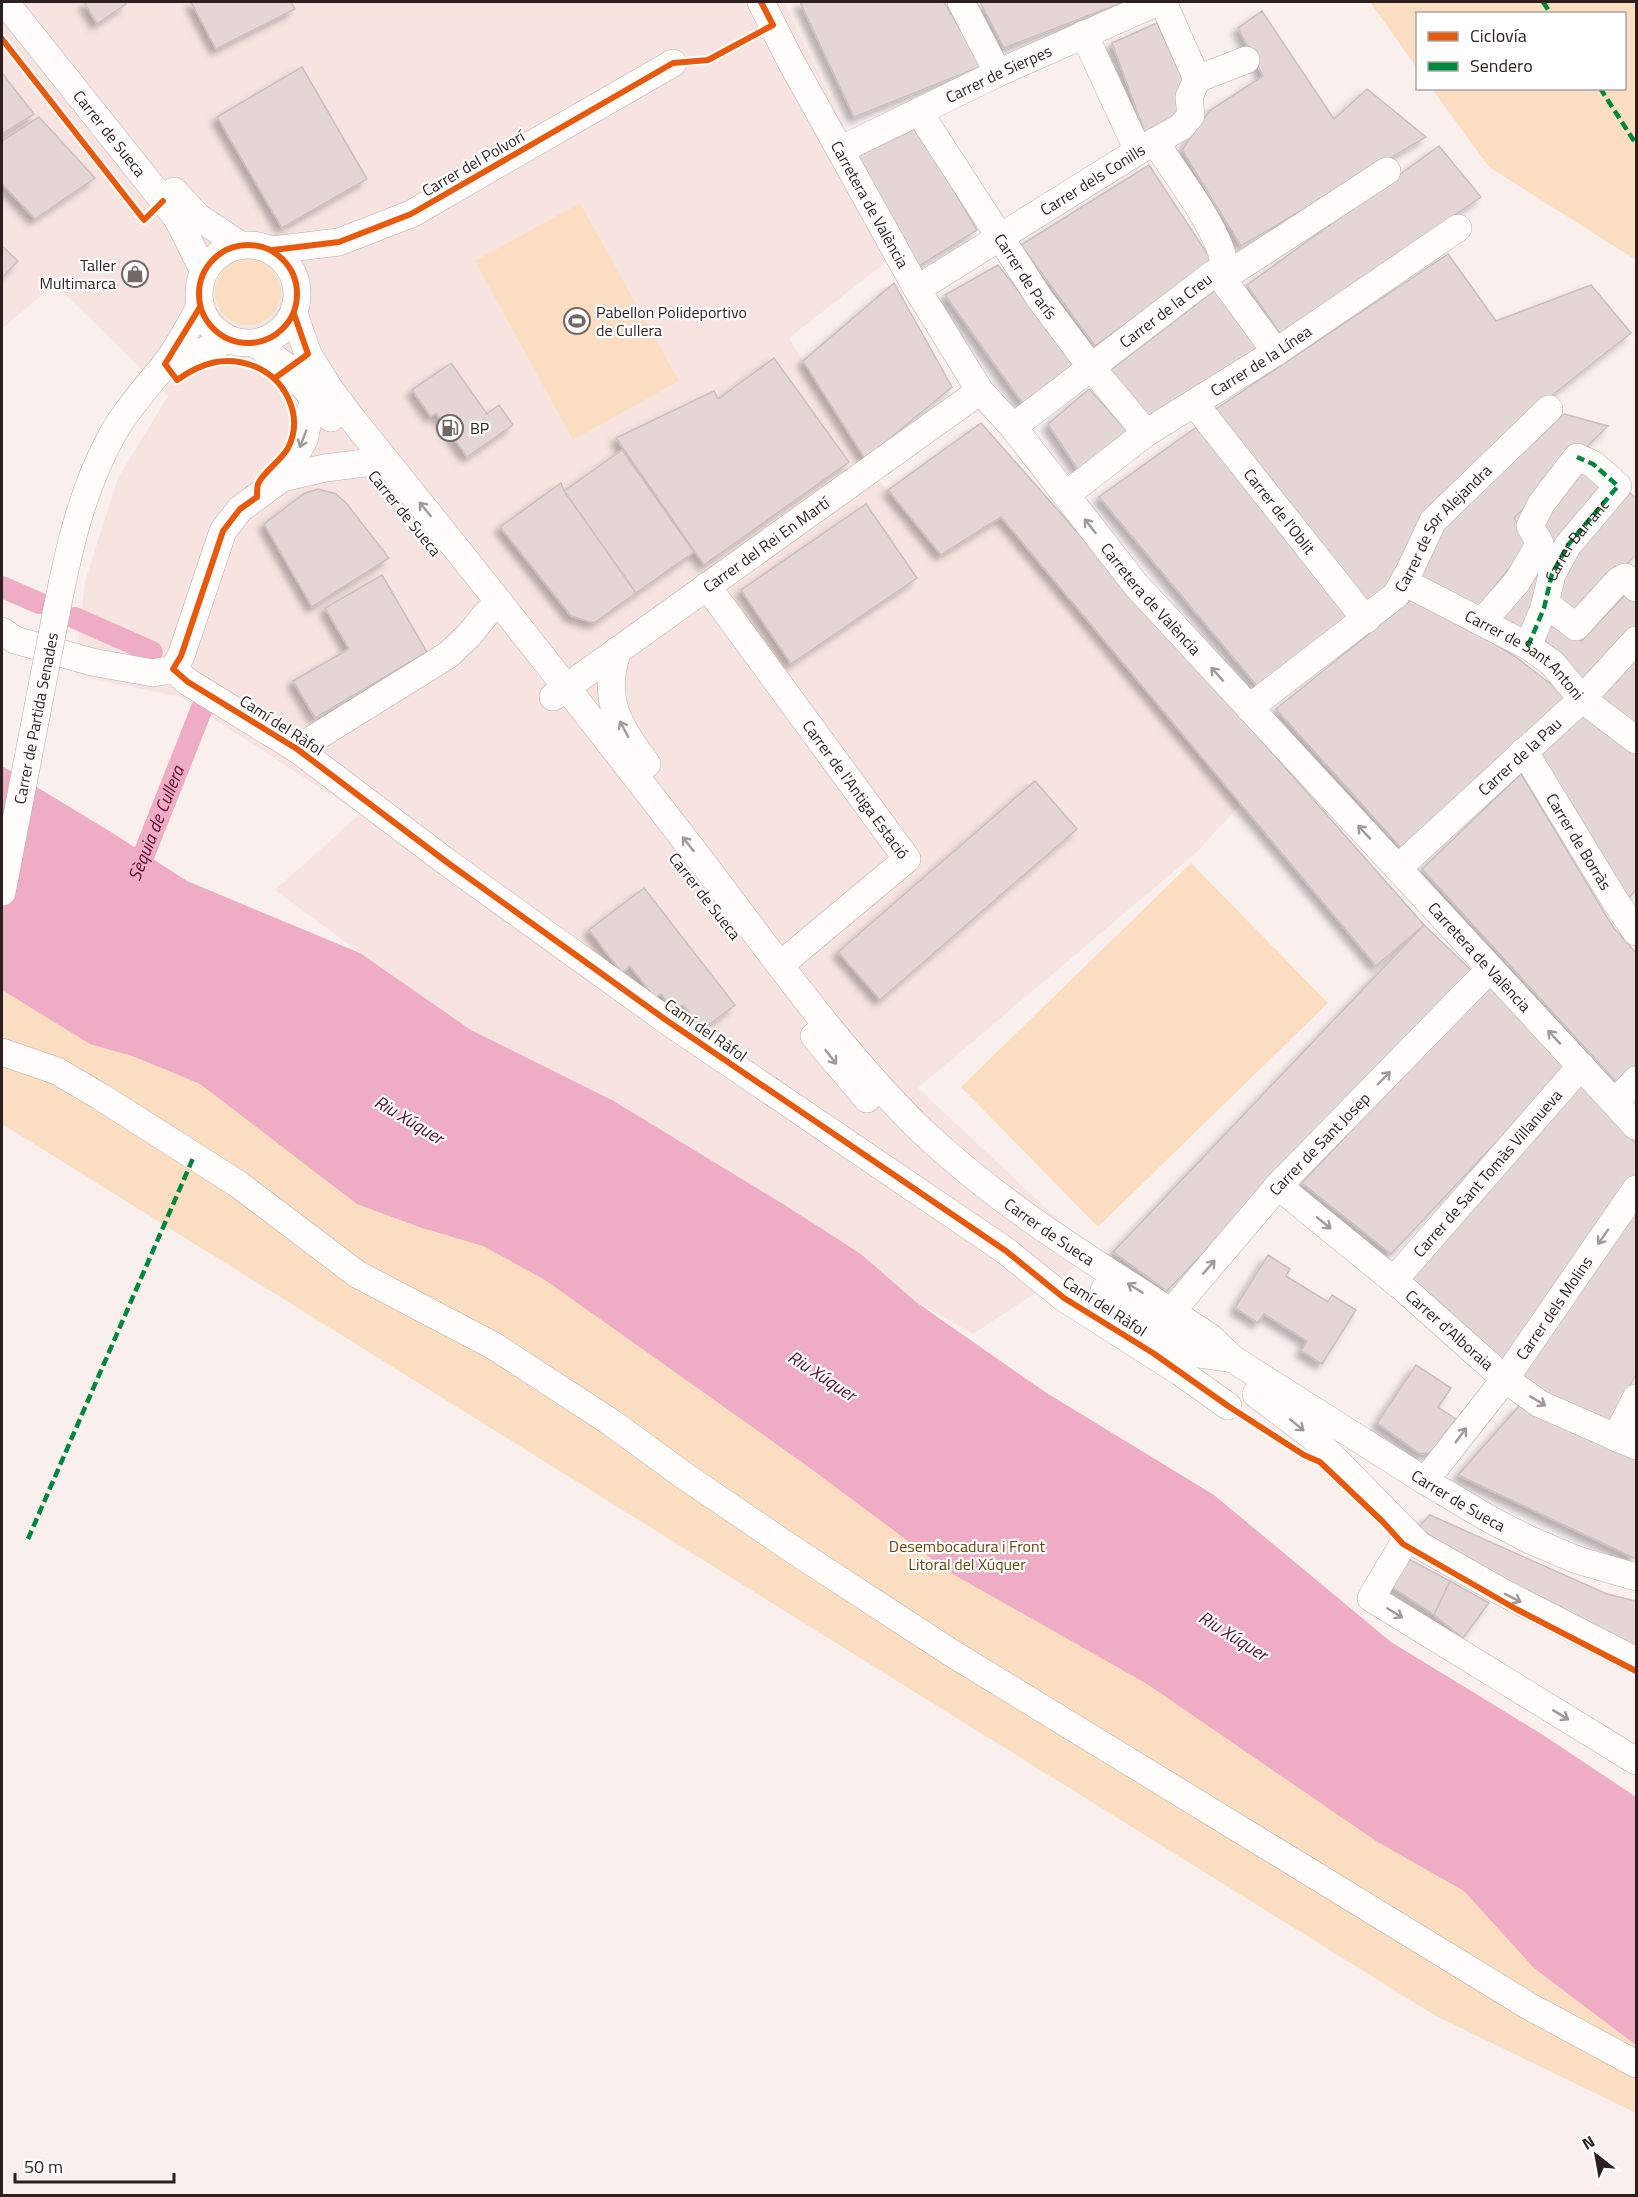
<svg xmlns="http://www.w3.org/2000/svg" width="1638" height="2197" font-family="'Titillium Web',sans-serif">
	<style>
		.built { fill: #f7e4e0 }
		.green { fill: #fbddc2 }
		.water { fill: #efadc5 }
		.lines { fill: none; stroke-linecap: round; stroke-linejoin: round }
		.canal { stroke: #efadc5; stroke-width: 22 }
		.building { fill: #e5d6d6; stroke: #cabebe; stroke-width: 1.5; filter: url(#shadow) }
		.minor-casing { stroke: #b8adaa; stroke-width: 28 }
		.minor { stroke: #fefdfc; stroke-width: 27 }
		.minor-bridge-casing { stroke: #b8adaa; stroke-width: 28; stroke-linecap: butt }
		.minor-bridge { stroke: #fefdfc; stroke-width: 27 }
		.quiet { stroke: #00873e; stroke-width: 4.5; stroke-dasharray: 9 4.5; stroke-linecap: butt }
		.cycleway-casing { stroke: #fff; stroke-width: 10 }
		.cycleway { stroke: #e8590c; stroke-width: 6 }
		.oneway { stroke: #a09998 }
		.labels { text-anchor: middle; stroke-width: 4.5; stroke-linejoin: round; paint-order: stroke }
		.street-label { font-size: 16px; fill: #2d1f1d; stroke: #fff }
		.poi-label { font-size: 16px; fill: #2d1f1d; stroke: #fff; text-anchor: start }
		.park-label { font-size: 16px; fill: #6e440b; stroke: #fff }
		.water-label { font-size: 18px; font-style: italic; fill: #590833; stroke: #fff }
	</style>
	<defs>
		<filter id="shadow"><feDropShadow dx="-5.5" dy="5.5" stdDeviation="3" flood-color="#0004"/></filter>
	</defs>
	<rect width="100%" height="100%" fill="#f9f0ee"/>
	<polygon class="built" points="2,2 784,2 903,249 789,338 874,474 941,555 1001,517 1241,804 1197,852 918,1088 1095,1254 973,1334 916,1302 861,1254 612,1100 471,1030 360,953 275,890 360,814 180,697 75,675 85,581 118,478 168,396 55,284 2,329"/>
	<g class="green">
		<polygon points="1370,2 1636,2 1636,260 1489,167 1432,89 1624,88 1624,14 1418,14 1417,68"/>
		<polygon points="580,203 679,381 573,440 475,261"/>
		<circle cx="248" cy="292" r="33"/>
		<polygon points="2,791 1636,1837 1636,2113 1434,2015 2,1124"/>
		<polygon points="1191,863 1328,1003 1098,1227 961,1087"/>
	</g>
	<polygon class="water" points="2,766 111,832 187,881 360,953 471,1030 612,1100 783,1204 861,1254 916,1302 1045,1392 1214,1495 1391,1642 1540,1733 1636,1797 1636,2045 1534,1968 1464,1891 1376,1841 1147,1684 951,1573 803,1463 545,1280 483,1246 422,1228 357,1204 200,1084 135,1057 90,1044 2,990"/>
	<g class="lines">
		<g class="canal">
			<polyline points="2,587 39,603"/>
			<polyline points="75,618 152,652"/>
			<path id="s1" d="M 133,882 L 202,708"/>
		</g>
	</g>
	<g class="building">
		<polygon points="84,2 125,2 126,4 97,24"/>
		<polygon points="191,2 291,2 295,9 216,49"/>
		<polygon points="800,2 944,2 982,66 854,117"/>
		<polygon points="980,2 1124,2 1004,48"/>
		<polygon points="1262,11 1334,119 1367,89 1426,137 1241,246 1182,150 1209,111 1263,76 1238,28"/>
		<polygon points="1157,23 1183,80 1177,115 1145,133 1112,43"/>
		<polygon points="302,67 367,179 282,228 217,117"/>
		<polygon points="2,73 34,114 2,134"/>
		<polygon points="39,117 95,178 35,219 2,184 2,141"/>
		<polygon points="917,128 977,230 919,266 858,156"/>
		<polygon points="1439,146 1481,197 1281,335 1247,285"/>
		<polygon points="1149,165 1212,261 1095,346 1021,245"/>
		<polygon points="2,246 18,261 2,278"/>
		<polygon points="1448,254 1496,321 1591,285 1631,333 1545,401 1392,579 1368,605 1213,411"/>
		<polygon points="998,265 1076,364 1023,404 945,295"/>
		<polygon points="894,283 952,387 865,459 803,361"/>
		<polygon points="1215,290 1261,350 1145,419 1107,373"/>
		<polygon points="774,358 849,462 704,565 616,438 714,391 718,399"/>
		<polygon points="451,363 487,414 499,405 513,425 467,457 436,413 431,417 412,390"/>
		<polygon points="1089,389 1127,431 1078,470 1048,424"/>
		<polygon points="1564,414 1608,426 1514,518 1530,542 1476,610 1416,578 1444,526"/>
		<polygon points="981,423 1424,925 1376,966 1001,517 941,555 888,490"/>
		<polygon points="1198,426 1351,620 1257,686 1099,497"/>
		<polygon points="622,450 694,552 636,593 564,491"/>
		<polygon points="1583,470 1601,488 1532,635 1499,618 1544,522"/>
		<polygon points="561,483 564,491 636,593 594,623 571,616 500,527"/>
		<polygon points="318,489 336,494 347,504 389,558 312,607 264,524 305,493"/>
		<polygon points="1630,493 1636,498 1636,555 1572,613 1555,596 1587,537"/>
		<polygon points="866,504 917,578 791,664 741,590"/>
		<polygon points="382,575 427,652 315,718 293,681 349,649 325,608"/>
		<polygon points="1625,595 1636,603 1636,626 1579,683 1545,640 1549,625 1581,641"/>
		<polygon points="1416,596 1516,657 1570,699 1402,849 1276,709"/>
		<polygon points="1636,654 1636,732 1591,697"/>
		<polygon points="1590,706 1636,753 1636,890 1626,900 1537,753"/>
		<polygon points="1521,774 1613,927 1636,953 1636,1064 1619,1085 1422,869"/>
		<polygon points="1035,781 1077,829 880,1000 838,952"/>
		<polygon points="644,888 735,1005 702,1030 683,1005 674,1012 661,994 655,998 630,966 622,973 589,930"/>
		<polygon points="1424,925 1472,971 1167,1291 1113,1252"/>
		<polygon points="1489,983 1569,1065 1391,1254 1302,1183"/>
		<polygon points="1581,1081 1636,1144 1636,1173 1502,1367 1408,1278"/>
		<polygon points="1636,1211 1636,1374 1608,1425 1516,1376"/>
		<polygon points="1268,1255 1290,1269 1286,1276 1328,1302 1332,1295 1356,1310 1322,1364 1301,1351 1307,1341 1264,1314 1258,1323 1235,1308"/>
		<polygon points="1416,1365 1451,1388 1438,1407 1456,1419 1436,1452 1420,1454 1377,1423"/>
		<polygon points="1519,1406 1636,1456 1636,1559 1458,1475"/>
		<polygon points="1430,1515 1607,1594 1636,1601 1636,1646 1500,1579 1418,1528"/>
		<polygon points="1405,1557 1450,1581 1434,1615 1389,1585"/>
		<polygon points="1450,1581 1489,1603 1463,1638 1434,1615"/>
	</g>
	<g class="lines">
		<defs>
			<g id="minor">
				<path id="s2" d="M 5,2 L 174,214 C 186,232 193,252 204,271"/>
				<path id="s3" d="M 761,2 L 790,60 L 917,289 L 980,391 L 1013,427 L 1136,585 L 1636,1126"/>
				<polyline points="961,2 998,73"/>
				<polyline points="1163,2 1197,79"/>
				<polyline points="1084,34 1138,151"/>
				<path id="s4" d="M 919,112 L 1040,299 L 1091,367 L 1146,433"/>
				<path d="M 1155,142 C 1176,174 1209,217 1221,251 C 1225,261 1222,273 1226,284 L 1276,352"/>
				<path id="s5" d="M 840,150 L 998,73 L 1158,2"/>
				<polyline points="174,191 198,217 240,245"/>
				<circle cx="248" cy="294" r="49"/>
				<polyline points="273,250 339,242 411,214 673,63"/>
				<path id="s6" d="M 917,289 L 1138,151 L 1181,127 L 1191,115 L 1189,97 L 1197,79 L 1246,60"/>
				<path id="s7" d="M 294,314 L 308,354 L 329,388 L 353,420 C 468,562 581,705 692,849 C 765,944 836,1047 921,1130 C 1007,1212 1111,1272 1210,1337 L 1233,1359 L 1425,1481 L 1491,1520 L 1530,1540 L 1577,1560 L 1636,1577"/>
				<polyline points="255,343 288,368 331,418"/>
				<polyline points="165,364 214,347 227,339"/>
				<path id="s8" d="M 1194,403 L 1366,620"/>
				<path id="s9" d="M 1013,427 L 1213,274 L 1232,272 L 1387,171"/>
				<polyline points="282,478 325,468 365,463"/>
				<path id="s10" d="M 1066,495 L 1146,433 L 1276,352 L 1458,228"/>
				<path id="s11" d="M 1404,582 L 1528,646 L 1552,663 L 1582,699 L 1636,740"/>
				<path id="s12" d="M 707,586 L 907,859 L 780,965"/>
				<polyline points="1545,603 1576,627 1618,581 1625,577 1636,588"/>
				<path d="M 56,614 C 68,552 81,492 112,435 C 126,410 146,388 164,366 C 178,348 189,326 200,307"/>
				<polyline points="1482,622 1517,582 1540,543 1530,526 1541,504 1577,457 1593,464 1618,486 1568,545 1552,574 1544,608 1528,646"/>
				<polyline points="2,631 15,640 92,662 153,673 173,669"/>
				<path d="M 618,650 C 601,698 618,726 647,764"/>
				<polyline points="173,669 188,682 297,749 448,863 666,1020 1006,1251 1064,1298 1180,1372 1228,1406"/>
				<polyline points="173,669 181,656 223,531 240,509 282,478 304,440 314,396"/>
				<path id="s13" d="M 553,697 L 980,391"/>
				<path id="s14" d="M 1249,708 L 1396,595 L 1409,572 L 1433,521 L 1549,409"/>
				<polyline points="297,749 448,655 469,635 486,614"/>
				<path id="s15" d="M 1524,751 L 1614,899 L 1636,932"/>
				<path id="s16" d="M 1398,868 L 1582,699 L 1636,640"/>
				<polyline points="814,1036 867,1099"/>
				<polyline points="2,1052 57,1071 101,1097 238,1184 357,1274 494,1346 612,1423 686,1477 798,1553 950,1652 1527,2005 1636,2064"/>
				<polyline points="1615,1102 1636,1080"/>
				<path id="s17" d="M 1278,1186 L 1403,1288 L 1505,1379 L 1540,1404 L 1636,1446"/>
				<path id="s18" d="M 1394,1280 L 1581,1066"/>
				<polyline points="1104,1290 1198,1354 1233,1359"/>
				<path id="s19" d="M 1161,1324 L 1278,1186 L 1490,969"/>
				<polyline points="1256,1394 1313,1437 1419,1545 1500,1591 1636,1661"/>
				<polyline points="1616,1438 1636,1398"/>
				<path id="s20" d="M 1425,1481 L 1505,1379 L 1636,1189"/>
				<polyline points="1408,1536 1371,1598 1636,1761"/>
			</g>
		</defs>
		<use href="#minor" class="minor-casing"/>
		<use href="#minor" class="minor"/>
		<defs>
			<g id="minor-bridge">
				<path id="s21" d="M 2,892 L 56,614"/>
			</g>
		</defs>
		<use href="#minor-bridge" class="minor-bridge-casing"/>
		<use href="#minor-bridge" class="minor-bridge"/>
		<g class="quiet">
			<polyline points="1543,2 1551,14"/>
			<polyline points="1600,88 1636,144"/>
			<path id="s22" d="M 1528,646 L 1544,608 L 1552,574 L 1568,545 L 1618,486 L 1593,464 L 1577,457"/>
			<polyline points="28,1539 194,1156"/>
		</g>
		<defs>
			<g id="cycleway">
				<polyline points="2,39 144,220 163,201"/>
				<circle cx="248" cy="294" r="49"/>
				<polyline points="273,250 339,242 411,214 673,63 708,60 773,25 761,2"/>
				<path d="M 200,307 L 165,364 L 177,380 C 201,363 225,355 254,366 C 286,379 304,416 288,448 C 281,461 263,472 258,484 C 257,487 257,493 257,497 L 240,509 L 223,531 L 181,656 L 173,669 L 188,682 L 297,749 L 448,863 L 666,1020 L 1006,1251 L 1064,1298 L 1153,1353 L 1228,1406 L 1304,1455 L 1320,1462 L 1383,1522 L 1403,1544 L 1516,1609 L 1636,1671"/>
				<polyline points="275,378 308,354 294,314"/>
			</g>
		</defs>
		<use href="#cycleway" class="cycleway-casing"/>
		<use href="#cycleway" class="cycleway"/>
	</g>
	<defs><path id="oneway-shaft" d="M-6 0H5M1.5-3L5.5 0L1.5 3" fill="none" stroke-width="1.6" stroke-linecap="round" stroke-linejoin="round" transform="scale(1.5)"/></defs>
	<g class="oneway">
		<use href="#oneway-shaft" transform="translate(303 439) rotate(111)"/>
		<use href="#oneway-shaft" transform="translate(425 509) rotate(-129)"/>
		<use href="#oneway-shaft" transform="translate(1090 526) rotate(-128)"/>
		<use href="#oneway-shaft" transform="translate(1217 674) rotate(-132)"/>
		<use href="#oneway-shaft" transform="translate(624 729) rotate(-118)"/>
		<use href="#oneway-shaft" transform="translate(1364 832) rotate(-133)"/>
		<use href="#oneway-shaft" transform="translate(688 844) rotate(-128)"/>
		<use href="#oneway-shaft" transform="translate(1554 1037) rotate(-133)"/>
		<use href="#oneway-shaft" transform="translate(831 1057) rotate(52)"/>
		<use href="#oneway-shaft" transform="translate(1384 1078) rotate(-46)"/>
		<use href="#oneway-shaft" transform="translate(1324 1223) rotate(39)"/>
		<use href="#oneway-shaft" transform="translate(1603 1237) rotate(125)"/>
		<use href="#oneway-shaft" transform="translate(1209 1267) rotate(-49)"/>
		<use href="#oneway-shaft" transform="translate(1135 1288) rotate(-148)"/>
		<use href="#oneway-shaft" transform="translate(1538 1401) rotate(31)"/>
		<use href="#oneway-shaft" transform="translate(1297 1425) rotate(39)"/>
		<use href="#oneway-shaft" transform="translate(1461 1435) rotate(-53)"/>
		<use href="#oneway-shaft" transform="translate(1513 1598) rotate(27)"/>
		<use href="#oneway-shaft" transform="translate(1395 1613) rotate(32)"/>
		<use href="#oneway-shaft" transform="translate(1561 1715) rotate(31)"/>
	</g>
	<defs>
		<symbol id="shop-ring" viewBox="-11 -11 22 22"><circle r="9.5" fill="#fff" stroke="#746866" stroke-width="1.5"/><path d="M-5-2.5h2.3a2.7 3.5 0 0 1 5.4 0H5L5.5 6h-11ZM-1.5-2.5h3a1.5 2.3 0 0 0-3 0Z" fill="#746866"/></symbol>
		<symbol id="stadium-ring" viewBox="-11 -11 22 22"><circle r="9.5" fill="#fff" stroke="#746866" stroke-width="1.5"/><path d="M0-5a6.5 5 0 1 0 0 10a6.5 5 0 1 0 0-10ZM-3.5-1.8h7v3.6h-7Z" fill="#746866"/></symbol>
		<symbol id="fuel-ring" viewBox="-11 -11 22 22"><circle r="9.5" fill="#fff" stroke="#746866" stroke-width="1.5"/><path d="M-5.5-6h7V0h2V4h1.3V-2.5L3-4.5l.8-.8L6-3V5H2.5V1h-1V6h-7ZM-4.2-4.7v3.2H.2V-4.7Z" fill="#746866"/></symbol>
	</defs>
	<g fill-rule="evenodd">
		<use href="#shop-ring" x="120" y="259" width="30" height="30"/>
		<use href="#stadium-ring" x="562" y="306" width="30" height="30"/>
		<use href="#fuel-ring" x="435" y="413" width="30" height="30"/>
	</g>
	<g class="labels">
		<g class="street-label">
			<text dy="6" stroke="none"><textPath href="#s5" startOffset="176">Carrer de Sierpes</textPath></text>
			<text dy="6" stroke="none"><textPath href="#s2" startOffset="168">Carrer de Sueca</textPath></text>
			<text transform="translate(473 163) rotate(-30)" y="6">Carrer del Polvorí</text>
			<text dy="6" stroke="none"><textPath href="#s6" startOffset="207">Carrer dels Conills</textPath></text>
			<text dy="6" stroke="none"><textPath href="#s3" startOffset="230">Carretera de València</textPath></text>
			<text dy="6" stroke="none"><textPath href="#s4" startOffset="196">Carrer de París</textPath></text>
			<text dy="6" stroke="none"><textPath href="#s9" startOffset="192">Carrer de la Creu</textPath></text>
			<text dy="6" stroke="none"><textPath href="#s10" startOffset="237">Carrer de la Línea</textPath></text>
			<text dy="6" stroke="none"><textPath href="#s8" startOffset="138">Carrer de l'Oblit</textPath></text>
			<text transform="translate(405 513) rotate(51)" y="6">Carrer de Sueca</text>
			<text dy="6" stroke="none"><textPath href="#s14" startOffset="268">Carrer de Sor Alejandra</textPath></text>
			<text dy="6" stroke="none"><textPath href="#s22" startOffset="118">Carrer Barranc</textPath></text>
			<text dy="6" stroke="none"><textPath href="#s13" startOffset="262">Carrer del Rei En Martí</textPath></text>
			<text dy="6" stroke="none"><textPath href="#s3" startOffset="716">Carretera de València</textPath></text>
			<text dy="6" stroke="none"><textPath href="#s11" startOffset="142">Carrer de Sant Antoni</textPath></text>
			<text dy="6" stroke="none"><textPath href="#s21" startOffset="177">Carrer de Partida Senades</textPath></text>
			<text transform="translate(282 725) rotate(33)" y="6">Camí del Ràfol</text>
			<text dy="6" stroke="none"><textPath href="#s16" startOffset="165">Carrer de la Pau</textPath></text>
			<text dy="6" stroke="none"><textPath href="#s12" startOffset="252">Carrer de l'Antiga Estació</textPath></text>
			<text dy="6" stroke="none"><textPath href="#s15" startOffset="106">Carrer de Borràs</textPath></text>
			<text transform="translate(705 896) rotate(52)" y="6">Carrer de Sueca</text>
			<text dy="6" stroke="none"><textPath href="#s3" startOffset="1202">Carretera de València</textPath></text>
			<text transform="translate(706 1030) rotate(35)" y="6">Camí del Ràfol</text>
			<text dy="6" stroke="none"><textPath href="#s19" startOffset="240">Carrer de Sant Josep</textPath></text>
			<text dy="6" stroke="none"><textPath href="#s18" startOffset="142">Carrer de Sant Tomàs Villanueva</textPath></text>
			<text dy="6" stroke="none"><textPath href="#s7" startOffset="1196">Carrer de Sueca</textPath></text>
			<text transform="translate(1105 1306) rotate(33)" y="6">Camí del Ràfol</text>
			<text dy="6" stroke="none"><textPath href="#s20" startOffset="216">Carrer dels Molins</textPath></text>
			<text dy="6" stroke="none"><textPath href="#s17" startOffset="224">Carrer d'Alboraia</textPath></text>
			<text dy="6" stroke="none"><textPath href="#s7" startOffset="1686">Carrer de Sueca</textPath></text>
		</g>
		<g class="poi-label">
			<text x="116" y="271" text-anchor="end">Taller<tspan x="116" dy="18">Multimarca</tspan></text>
			<text x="596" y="318">Pabellon Polideportivo<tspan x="596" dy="18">de Cullera</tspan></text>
			<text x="470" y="434">BP</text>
		</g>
		<g class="park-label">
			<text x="967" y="1552">Desembocadura i Front<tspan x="967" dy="18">Litoral del Xúquer</tspan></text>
		</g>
		<g class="water-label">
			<text dy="6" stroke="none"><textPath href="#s1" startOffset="63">Sèquia de Cullera</textPath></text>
			<text transform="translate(409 1120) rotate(31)" y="6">Riu Xúquer</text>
			<text transform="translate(822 1376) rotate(33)" y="6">Riu Xúquer</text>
			<text transform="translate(1233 1636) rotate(32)" y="6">Riu Xúquer</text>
		</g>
	</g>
	<rect width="1638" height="2197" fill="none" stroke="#2d1f1d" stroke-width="6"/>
	<rect x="1416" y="12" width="210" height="78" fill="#ffffff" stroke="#aba5a5" stroke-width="1.5"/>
	<rect x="1428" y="32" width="30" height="9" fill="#e8590c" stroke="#aba5a5" stroke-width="1.5"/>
	<text x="1470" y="42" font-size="18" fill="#2d1f1d">Ciclovía</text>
	<rect x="1428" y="62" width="30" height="9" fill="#00873e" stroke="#aba5a5" stroke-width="1.5"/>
	<text x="1470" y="72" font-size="18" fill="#2d1f1d">Sendero</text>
	<g transform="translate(1596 2155) rotate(329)" stroke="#ffffff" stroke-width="4.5" paint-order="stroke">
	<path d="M0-4.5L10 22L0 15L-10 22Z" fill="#2d1f1d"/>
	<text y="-9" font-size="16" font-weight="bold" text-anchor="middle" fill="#2d1f1d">N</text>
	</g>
	<path d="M15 2173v9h159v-9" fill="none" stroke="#2d1f1d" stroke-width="3"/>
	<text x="24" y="2173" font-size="18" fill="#2d1f1d" stroke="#ffffff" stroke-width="4.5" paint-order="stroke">50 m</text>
</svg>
